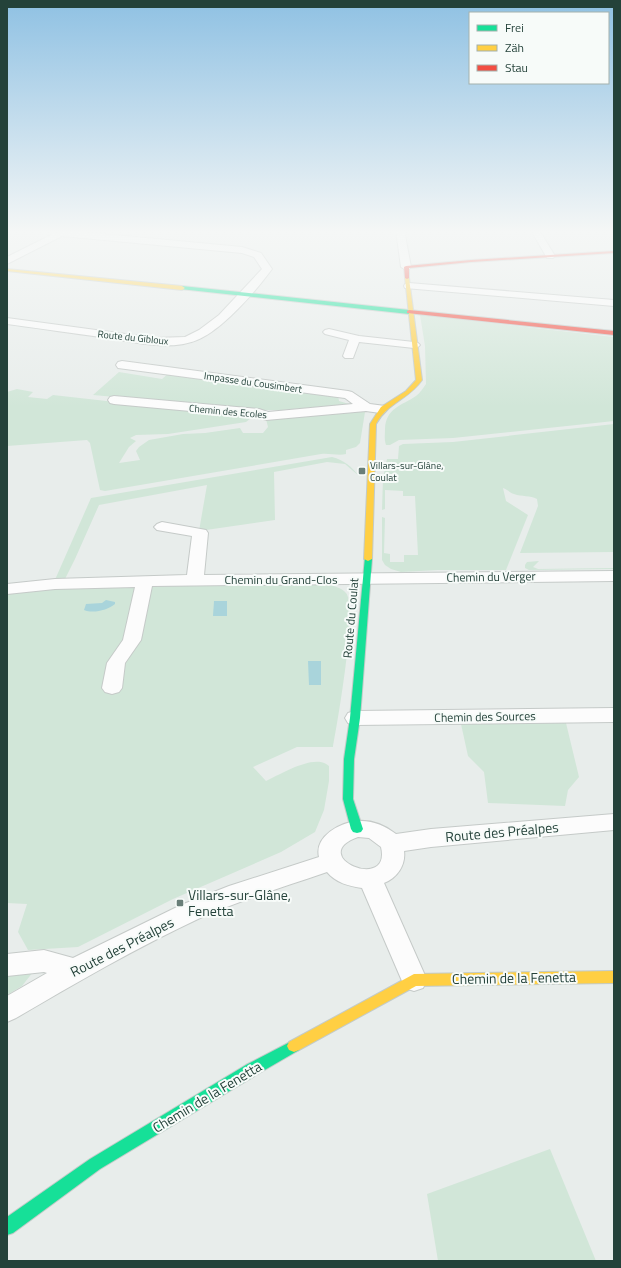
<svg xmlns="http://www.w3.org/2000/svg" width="621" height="1268" font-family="'Titillium Web',sans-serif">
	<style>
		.green { fill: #d1e6d8 }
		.water { fill: #a9d4db }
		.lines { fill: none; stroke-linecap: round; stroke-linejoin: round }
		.street-casing { stroke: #c5cac8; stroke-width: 2 }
		.fast-casing { stroke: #c3cbc8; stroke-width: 2 }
		.slow-casing { stroke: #c3cbc8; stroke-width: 2 }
		.jam-casing { stroke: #c3cbc8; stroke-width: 2 }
		.street { fill: #fcfcfc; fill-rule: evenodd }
		.fast { fill: #16e098; fill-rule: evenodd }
		.slow { fill: #ffcf43; fill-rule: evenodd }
		.jam { fill: #f24e42; fill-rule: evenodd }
		.poi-dot { fill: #697e78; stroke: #f7fbf9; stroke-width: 1.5 }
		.labels { text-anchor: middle; stroke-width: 4; stroke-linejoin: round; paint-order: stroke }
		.far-street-label { font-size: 10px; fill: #24423a; stroke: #f7fbf9 }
		.far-poi-label { font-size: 10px; fill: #24423a; stroke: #f7fbf9; text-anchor: start }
		.street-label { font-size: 12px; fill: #24423a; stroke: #f7fbf9 }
		.near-street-label { font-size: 14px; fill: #24423a; stroke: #f7fbf9 }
		.near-poi-label { font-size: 14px; fill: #24423a; stroke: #f7fbf9; text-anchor: start }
	</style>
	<rect width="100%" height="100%" fill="#e8edeb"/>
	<g class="green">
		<path d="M 420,315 L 614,337 L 614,421 L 453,438 L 399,440 L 390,445 L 386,445 C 384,439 385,435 385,429 C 386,408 401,406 416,396 C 420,393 423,388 426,384 L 425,346 Z"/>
		<polygon points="119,372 162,379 169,373 338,396 339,401 349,404 281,410 259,410 93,395"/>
		<path d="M 17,389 L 33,392 L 28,397 L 47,399 L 53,395 L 142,405 L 256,414 L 246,422 L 168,434 L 136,435 L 130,438 L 136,441 L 129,447 L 119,463 L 140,460 L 136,451 L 139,447 L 149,440 L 183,434 L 205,433 L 240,428 L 243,433 L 263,433 L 268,427 L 266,419 L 346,412 L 365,412 L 360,443 L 356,447 L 346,450 L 346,454 C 339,456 329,453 321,454 L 105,491 L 100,490 L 90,443 L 87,440 L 7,446 L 7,392 Z"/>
		<path d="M 614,424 L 614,552 L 520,553 L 538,506 L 537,499 C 530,495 522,497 514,494 C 510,493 507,489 503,488 L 506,501 L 528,515 L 506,570 L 438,570 L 401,572 L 391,569 L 385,565 L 382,560 L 382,517 L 385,518 L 384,553 L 390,554 L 390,562 L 404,562 L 404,555 L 418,555 L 415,496 L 403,496 L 403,491 L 385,490 L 385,509 L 382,510 L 383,478 L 387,459 L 398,459 L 399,446 L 403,444 L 453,442 Z"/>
		<path d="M 332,457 C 344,460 352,467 359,476 L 345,464 L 327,462 L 274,472 L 275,520 L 199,531 L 207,485 L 99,505 L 75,559 L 64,581 L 54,582 L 91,498 Z"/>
		<polygon points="539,561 533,567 538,569 614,568 614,569 529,570 525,568 525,565 527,562"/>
		<path d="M 328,584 C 334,586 342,588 346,593 C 358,607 337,725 333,747 L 297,747 L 253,767 L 266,781 C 281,774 315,753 329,766 L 329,781 L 324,810 L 315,832 L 281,852 L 173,899 L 78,947 L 28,950 L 18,932 L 27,904 L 7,903 L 7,592 L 100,586 L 297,585 Z"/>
		<polygon points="566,723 579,777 568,790 565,806 488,803 484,772 468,756 461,724"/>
		<polygon points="33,972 22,986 7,995 7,974"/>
		<polygon points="550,1149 596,1261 438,1261 427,1194"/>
	</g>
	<g class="water">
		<path d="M 106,600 L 115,602 L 115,604 C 108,610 93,614 84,610 L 86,604 L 102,603 Z"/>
		<polygon points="214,601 227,601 227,616 213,616"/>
		<polygon points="308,661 321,661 321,685 309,685"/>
	</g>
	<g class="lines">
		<defs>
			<g id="street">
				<path d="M 61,230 L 242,247 L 261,253 L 272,269 C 256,291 222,330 197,340 C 168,352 131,341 101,337 C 69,333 38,328 7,324 L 7,318 L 155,338 L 185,337 L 199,330 L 219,315 L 262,269 L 254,257 L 242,253 L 62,236 L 7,264 L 7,257 Z"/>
				<polygon points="396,230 404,230 411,267 409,269 406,270 401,267"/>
				<polygon points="531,230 539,230 555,256 553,258 547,258"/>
				<polygon points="409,283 614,300 614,306 405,288 404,286 405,284"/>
				<polygon points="329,329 359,336 414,342 418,343 420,345 418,347 414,348 359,342 353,358 345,358 343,356 349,340 325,334 323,332 325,330"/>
				<polygon points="122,361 348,391 352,392 370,404 385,406 386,409 385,412 380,413 366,411 266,420 257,417 114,404 110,403 108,400 110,397 114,396 259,409 268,412 353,404 345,398 118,368 116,365 118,362"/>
				<polygon points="162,522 206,530 208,533 204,575 614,571 614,581 152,586 141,640 125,663 122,688 119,692 112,694 105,692 102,688 107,663 123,640 135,587 55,589 7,594 7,584 55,579 187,575 192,536 157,530 154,527 157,524"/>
				<polygon points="614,708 614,722 355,725 348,723 345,718 348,713 355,711"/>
				<path d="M 614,814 L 614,830 L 431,847 L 404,851 C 406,865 397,878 384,883 L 427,980 L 423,988 L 414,991 L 405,988 L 362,888 C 349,886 336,883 327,872 C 284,887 240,900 198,919 C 136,948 76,983 16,1018 L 7,1022 L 7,996 L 47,973 L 44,972 L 7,976 L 7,954 L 44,950 L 73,958 L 181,905 L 229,886 L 319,857 C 314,836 341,822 358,821 C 372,820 386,826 396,834 L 431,829 ZM 358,837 L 369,838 L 381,847 C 392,893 305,856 358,837 Z"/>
			</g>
			<g id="fast">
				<polygon points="182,286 409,310 412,312 409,314 180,289 179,288"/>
				<polygon points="365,557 368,557 372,559 360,718 354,759 353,799 363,829 361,832 357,833 353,832 351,829 343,799 344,759 350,718"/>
				<polygon points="294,1040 299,1042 301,1046 299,1050 256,1075 100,1169 13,1233 7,1235 7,1217 90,1159 246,1065"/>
			</g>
			<g id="slow">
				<polygon points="7,269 182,286 185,288 182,290 7,271"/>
				<path d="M 407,277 L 409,278 L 422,380 C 408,400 388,402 376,424 L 372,559 L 368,561 L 364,559 L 370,424 L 381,407 L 406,391 L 416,380 L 405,278 Z"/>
				<polygon points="614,971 614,983 416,986 299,1050 294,1052 289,1050 287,1046 289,1042 414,974"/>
			</g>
			<g id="jam">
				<polygon points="614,251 614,253 471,262 409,268 409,278 407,279 405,278 404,267 406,266 471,260"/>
				<polygon points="409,310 614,331 614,335 407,313 407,311"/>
			</g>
		</defs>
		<use href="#street" class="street-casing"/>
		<use href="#fast" class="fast-casing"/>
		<use href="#slow" class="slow-casing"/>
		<use href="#jam" class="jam-casing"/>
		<use href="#street" class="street"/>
		<use href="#fast" class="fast"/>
		<use href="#slow" class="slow"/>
		<use href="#jam" class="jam"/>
	</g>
	<linearGradient id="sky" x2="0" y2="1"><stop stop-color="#8fc1e3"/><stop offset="0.57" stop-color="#f5f7f6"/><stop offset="1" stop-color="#f5f7f6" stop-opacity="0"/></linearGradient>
	<rect width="621" height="407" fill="url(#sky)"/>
	<g class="poi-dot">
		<rect x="358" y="467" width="8" height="8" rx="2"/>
		<rect x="176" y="899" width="8" height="8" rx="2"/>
	</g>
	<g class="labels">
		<g class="far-street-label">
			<text transform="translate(133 337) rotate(6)" y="4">Route du Gibloux</text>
			<text transform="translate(253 382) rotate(8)" y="4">Impasse du Cousimbert</text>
			<text transform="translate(228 411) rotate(5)" y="4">Chemin des Ecoles</text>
		</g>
		<g class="far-poi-label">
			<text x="370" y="469">Villars-sur-Glâne,<tspan x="370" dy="12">Coulat</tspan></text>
		</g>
		<g class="street-label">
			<text transform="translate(491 577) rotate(-1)" y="4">Chemin du Verger</text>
			<text x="281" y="584">Chemin du Grand-Clos</text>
			<text transform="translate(351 618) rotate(-85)" y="4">Route du Coulat</text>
			<text transform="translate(485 717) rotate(-1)" y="4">Chemin des Sources</text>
		</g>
		<g class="near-street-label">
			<text transform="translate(502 832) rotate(-5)" y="5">Route des Préalpes</text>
			<text transform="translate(122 947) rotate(-27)" y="5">Route des Préalpes</text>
			<text transform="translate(514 978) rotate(-1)" y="5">Chemin de la Fenetta</text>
			<text transform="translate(207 1097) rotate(-31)" y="5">Chemin de la Fenetta</text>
		</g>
		<g class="near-poi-label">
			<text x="188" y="900">Villars-sur-Glâne,<tspan x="188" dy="16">Fenetta</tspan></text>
		</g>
	</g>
	<rect width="621" height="1268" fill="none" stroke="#24423a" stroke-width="16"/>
	<rect x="469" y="12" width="140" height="72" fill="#f7fbf9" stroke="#a3b1ad"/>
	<rect x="477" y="25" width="20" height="6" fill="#16e098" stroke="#a3b1ad"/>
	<text x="505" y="32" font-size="12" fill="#24423a">Frei</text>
	<rect x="477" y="45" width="20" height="6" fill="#ffcf43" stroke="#a3b1ad"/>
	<text x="505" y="52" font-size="12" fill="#24423a">Zäh</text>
	<rect x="477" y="65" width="20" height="6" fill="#f24e42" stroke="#a3b1ad"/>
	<text x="505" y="72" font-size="12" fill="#24423a">Stau</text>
</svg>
